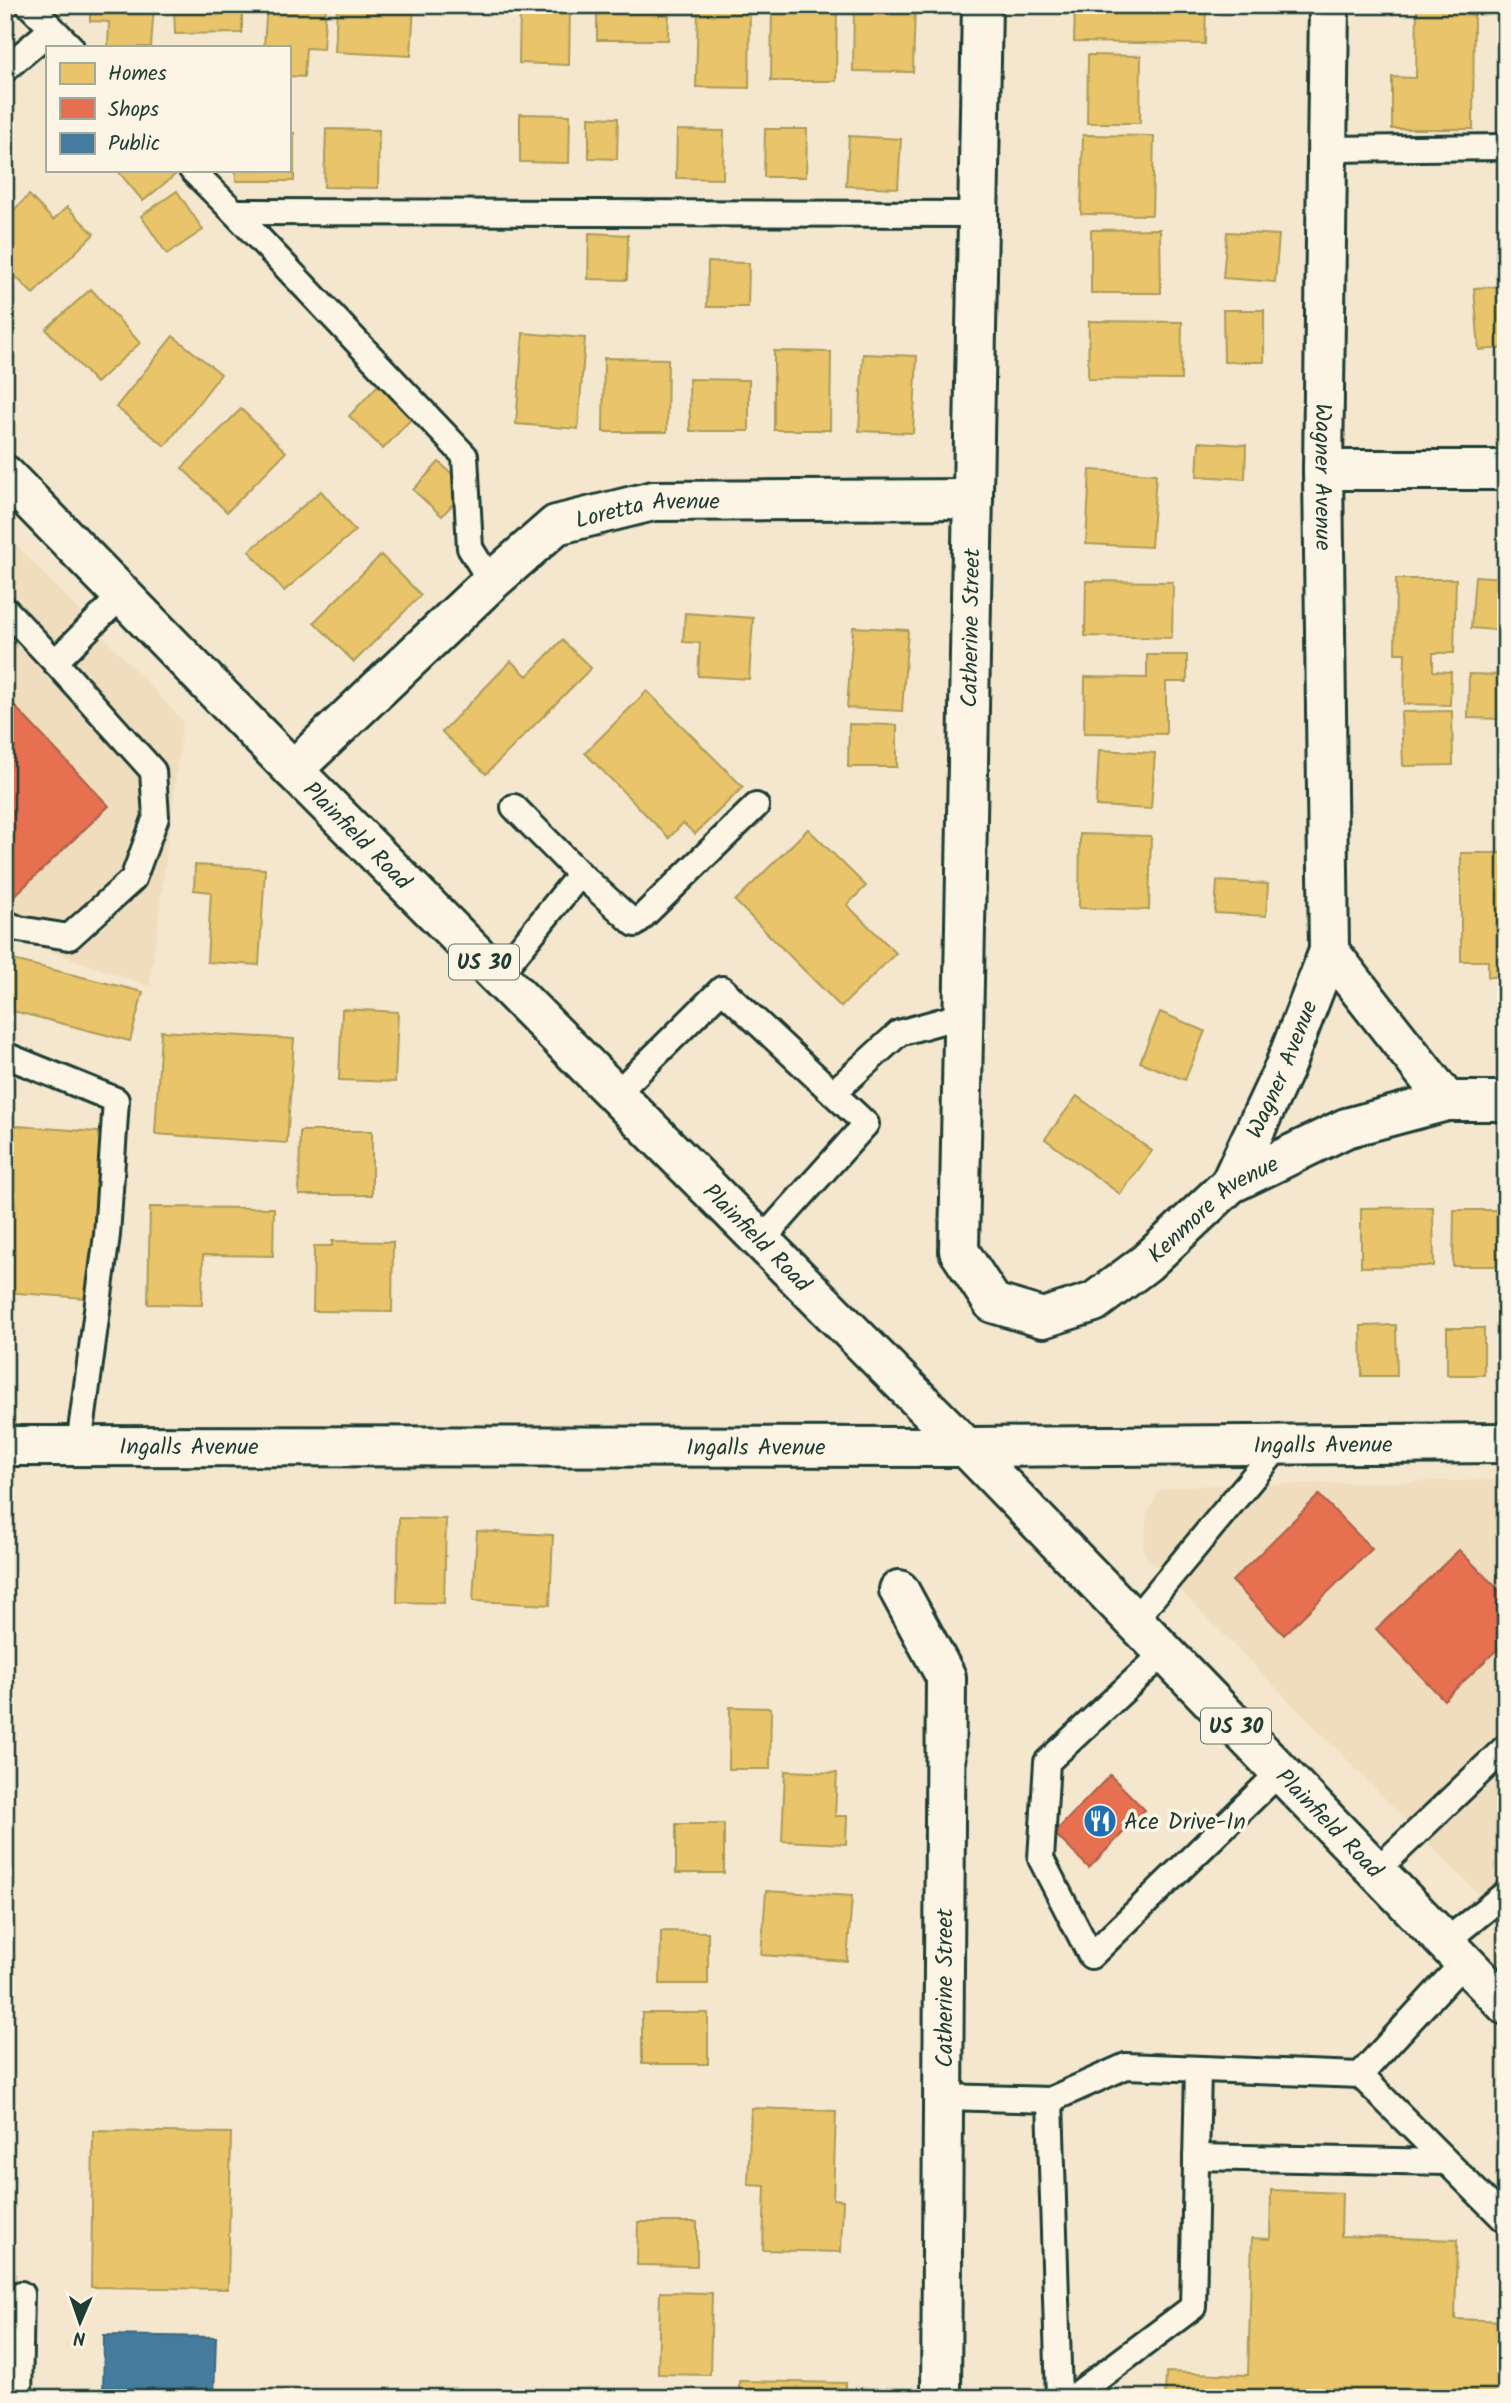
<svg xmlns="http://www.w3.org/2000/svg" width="1511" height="2403" font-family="Kalam,sans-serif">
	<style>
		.built { fill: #efddbe }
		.homes { fill: #e9c46a; stroke: #ac9c5a; stroke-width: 2 }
		.shops { fill: #e76f51; stroke: #ab6048; stroke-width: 2 }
		.public { fill: #457b9d; stroke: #3a687e; stroke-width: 2 }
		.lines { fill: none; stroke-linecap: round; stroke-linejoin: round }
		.lane-casing { stroke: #1f3d34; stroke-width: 30 }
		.street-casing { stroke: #1f3d34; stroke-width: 44 }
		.secondary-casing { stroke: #1f3d34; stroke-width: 44 }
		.primary-casing { stroke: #1f3d34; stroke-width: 44 }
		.lane { stroke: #fcf5e5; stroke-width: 24 }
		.street { stroke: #fcf5e5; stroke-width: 38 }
		.secondary { stroke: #fcf5e5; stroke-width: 38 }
		.primary { stroke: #fcf5e5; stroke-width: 38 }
		.labels { text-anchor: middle; stroke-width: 7; stroke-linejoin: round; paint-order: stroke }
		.shield { fill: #fcf5e5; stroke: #617469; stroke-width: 2 }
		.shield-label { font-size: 21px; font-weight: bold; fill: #1f3d34 }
		.street-label { font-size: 23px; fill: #1f3d34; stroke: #fcf5e5 }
		.poi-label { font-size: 23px; fill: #1f3d34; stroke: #fcf5e5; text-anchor: start }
	</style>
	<rect width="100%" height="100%" fill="#f4e7ce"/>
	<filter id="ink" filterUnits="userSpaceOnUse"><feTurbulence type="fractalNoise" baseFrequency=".0143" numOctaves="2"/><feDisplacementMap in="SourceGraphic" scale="14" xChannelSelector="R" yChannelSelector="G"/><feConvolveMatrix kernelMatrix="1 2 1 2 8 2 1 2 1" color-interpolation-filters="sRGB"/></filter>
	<g filter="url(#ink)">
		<g class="built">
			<polygon points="5,533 183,721 150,986 5,935"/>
			<polygon points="1505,1480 1506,1481 1506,1922 1143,1552 1147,1515 1159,1490 1188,1486"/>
		</g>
		<g class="homes">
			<polygon points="90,5 154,5 151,47 108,47 109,22 90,21"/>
			<polygon points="174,5 242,5 242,33 175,34"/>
			<polygon points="267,5 326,5 323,49 306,48 304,77 289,76 289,47 264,45"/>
			<polygon points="337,5 414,5 411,56 335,52"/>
			<polygon points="520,5 570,5 569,65 519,63"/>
			<polygon points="597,5 669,5 668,40 597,40"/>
			<polygon points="698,5 750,5 749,88 696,87"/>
			<polygon points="772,5 837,5 836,81 771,81"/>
			<polygon points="854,5 915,5 913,72 853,71"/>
			<polygon points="1075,5 1206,5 1205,44 1074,42"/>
			<polygon points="1417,5 1474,6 1473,129 1392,129 1392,77 1416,78"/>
			<polygon points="1088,55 1141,56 1140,123 1087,123"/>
			<polygon points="520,114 570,115 569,163 520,162"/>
			<polygon points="589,117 618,118 617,159 589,158"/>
			<polygon points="326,129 379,130 378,188 324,187"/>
			<polygon points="765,129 807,129 806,177 764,177"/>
			<polygon points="677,130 724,131 723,179 676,178"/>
			<polygon points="289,133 294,133 294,181 236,181 236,170 289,170"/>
			<polygon points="1083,135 1154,136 1152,215 1081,214"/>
			<polygon points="849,136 901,139 898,188 846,186"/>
			<polygon points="117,170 173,170 176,174 143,201"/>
			<polygon points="177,191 203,230 167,254 141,216"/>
			<polygon points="29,195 53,220 67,207 94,234 33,294 5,266 5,219"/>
			<polygon points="1160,229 1161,293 1091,293 1091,230"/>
			<polygon points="1227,232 1279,235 1275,282 1223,278"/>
			<polygon points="589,233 628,235 627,280 588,279"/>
			<polygon points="708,262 749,263 748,307 707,307"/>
			<polygon points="1506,286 1506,348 1479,350 1474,288"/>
			<polygon points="91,289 140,343 96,383 46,329"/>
			<polygon points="1223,310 1264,310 1264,362 1224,362"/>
			<polygon points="1089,321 1182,322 1181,380 1088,379"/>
			<polygon points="523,333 585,338 578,429 516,424"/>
			<polygon points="173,336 221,374 165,446 116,407"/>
			<polygon points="774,351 831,352 830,430 774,430"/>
			<polygon points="863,354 917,356 913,433 859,431"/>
			<polygon points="604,358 668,359 667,432 603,432"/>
			<polygon points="689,379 749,380 749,431 690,431"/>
			<polygon points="381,382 415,415 383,449 349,416"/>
			<polygon points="241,409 286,452 227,512 182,468"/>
			<polygon points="1199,442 1246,445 1245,479 1197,476"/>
			<polygon points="439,462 467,488 442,516 413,490"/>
			<polygon points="1090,470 1156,474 1151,547 1086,544"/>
			<polygon points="321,491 355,531 284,591 249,551"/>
			<polygon points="381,555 421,595 354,662 314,622"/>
			<polygon points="1475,576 1506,578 1506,631 1471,628"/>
			<polygon points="1396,579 1456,579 1454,653 1433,653 1433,671 1451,672 1450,705 1404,704 1405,653 1395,653"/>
			<polygon points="1086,581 1173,582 1172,638 1085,636"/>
			<polygon points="685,613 753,618 749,679 698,676 700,643 683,642"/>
			<polygon points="853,627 908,630 902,711 847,708"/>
			<polygon points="562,640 591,668 486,774 442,732 511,661 527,676"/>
			<polygon points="1147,655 1187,655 1187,682 1166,682 1166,734 1084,733 1085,677 1147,678"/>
			<polygon points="1469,674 1503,675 1503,719 1468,718"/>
			<polygon points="647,691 743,787 695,834 683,823 669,838 585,753"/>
			<polygon points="1452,711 1453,765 1403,766 1401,712"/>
			<polygon points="849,724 897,725 897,767 848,767"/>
			<polygon points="1099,750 1155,753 1151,809 1096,806"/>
			<polygon points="808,829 866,886 847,905 896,953 841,1007 735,901"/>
			<polygon points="1080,834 1151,836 1149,910 1079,908"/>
			<polygon points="1461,853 1506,853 1506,977 1488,977 1488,961 1461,961"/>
			<polygon points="195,865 265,869 259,965 207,962 211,892 194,890"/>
			<polygon points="1217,881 1268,884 1266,916 1215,913"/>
			<polygon points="5,958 143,992 130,1041 5,1009"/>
			<polygon points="342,1009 398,1012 395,1082 339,1080"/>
			<polygon points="1160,1012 1205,1031 1185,1080 1140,1062"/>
			<polygon points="161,1031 294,1039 287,1143 155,1134"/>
			<polygon points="1077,1096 1152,1151 1120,1194 1045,1139"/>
			<polygon points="5,1125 110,1133 98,1299 5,1292"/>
			<polygon points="300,1131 372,1131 372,1195 299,1195"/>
			<polygon points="150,1207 274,1208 273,1256 203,1255 202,1305 148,1304"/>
			<polygon points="1433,1207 1434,1266 1361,1267 1361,1208"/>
			<polygon points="1454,1210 1506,1210 1506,1266 1453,1266"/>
			<polygon points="332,1241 393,1242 392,1312 313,1311 314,1246 332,1246"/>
			<polygon points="1396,1325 1397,1376 1362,1376 1361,1326"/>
			<rect x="1447" y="1328" width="37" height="47"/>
			<polygon points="399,1518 446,1519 444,1603 397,1602"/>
			<polygon points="477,1531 553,1535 550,1605 473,1601"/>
			<polygon points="730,1707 771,1708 770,1769 729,1769"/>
			<polygon points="785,1771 837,1773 835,1816 847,1816 846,1844 782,1841"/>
			<rect x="676" y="1824" width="48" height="49"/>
			<polygon points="766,1891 852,1896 847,1961 761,1955"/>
			<polygon points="661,1931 708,1932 708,1984 660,1984"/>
			<rect x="642" y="2013" width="66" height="51"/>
			<polygon points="751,2108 836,2111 833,2199 843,2200 841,2252 763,2250 765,2186 748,2185"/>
			<polygon points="93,2131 231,2133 228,2289 91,2287"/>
			<polygon points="1271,2190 1342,2193 1341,2236 1457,2240 1455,2319 1506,2321 1506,2398 1165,2398 1166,2372 1248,2375 1252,2238 1270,2239"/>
			<polygon points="638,2222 697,2222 697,2266 637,2265"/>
			<polygon points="660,2292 712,2293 710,2375 658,2374"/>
			<polygon points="739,2381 846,2383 846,2398 739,2398"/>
		</g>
		<g class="shops">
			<polygon points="5,696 109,806 8,902 5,899"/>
			<polygon points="1319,1495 1372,1549 1284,1635 1232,1581"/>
			<polygon points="1459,1550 1506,1597 1506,1641 1444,1700 1376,1629"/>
			<polygon points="1110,1775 1145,1810 1089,1868 1054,1833"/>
		</g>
		<polygon class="public" points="104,2335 216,2337 214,2398 103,2398"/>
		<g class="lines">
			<defs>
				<g id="lane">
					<polyline points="29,5 71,47"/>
					<polyline points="5,69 52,29"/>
					<polyline points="1327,149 1506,147"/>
					<polyline points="192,170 234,212 978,214"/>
					<polyline points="234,212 465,456 470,548 491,582"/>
					<polyline points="5,609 55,662"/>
					<polyline points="514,807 580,874"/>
					<polyline points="5,923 19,929 69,937 133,879 156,817 153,771 55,662 122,595"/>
					<polyline points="498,976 580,874 635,924 756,806"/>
					<polyline points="5,1055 116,1100 107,1235 79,1446"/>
					<polyline points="833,1093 899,1033 963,1015"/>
					<polyline points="616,1094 722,989 866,1124 761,1241"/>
					<polyline points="1134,1620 1280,1445"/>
					<polyline points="1165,1652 1047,1762 1041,1859 1091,1956 1280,1772"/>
					<polyline points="1376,1871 1506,1747"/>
					<polyline points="1445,1942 1506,1893"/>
					<polyline points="1360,2075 1506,2221"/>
					<polyline points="943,2097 1050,2100 1126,2066 1360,2075 1464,1962"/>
					<polyline points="1050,2100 1059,2398"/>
					<polyline points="1196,2157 1446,2162"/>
					<polyline points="19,2398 21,2294"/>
					<polyline points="1072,2398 1193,2307 1198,2069"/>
				</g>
				<g id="street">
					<path id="s1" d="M 982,5 L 959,1251 L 993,1303 L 1043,1318 L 1094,1302 L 1146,1263 L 1230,1184 L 1346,1128 L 1447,1101 L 1506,1101"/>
					<path id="s2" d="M 1329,5 L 1323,470 L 1329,951 L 1447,1101"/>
					<polyline points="1323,470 1506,470"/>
					<path id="s3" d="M 293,770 L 491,582 L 556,525 L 653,501 L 973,499"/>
					<path id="s4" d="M 1230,1184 L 1284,1068 L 1329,951"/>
					<polyline points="899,1590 946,1677 941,2398"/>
				</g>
				<g id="secondary">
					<path id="s5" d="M 5,1446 L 966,1447 L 1506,1443"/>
				</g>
				<g id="primary">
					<path id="s6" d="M 5,475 L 293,770 L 966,1447 L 1506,2005"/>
				</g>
			</defs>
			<use href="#lane" class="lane-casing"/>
			<use href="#street" class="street-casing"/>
			<use href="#secondary" class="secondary-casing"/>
			<use href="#primary" class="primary-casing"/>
			<use href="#lane" class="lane"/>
			<use href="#street" class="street"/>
			<use href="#secondary" class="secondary"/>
			<use href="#primary" class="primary"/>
		</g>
	</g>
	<defs>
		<symbol id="restaurant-disc" viewBox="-11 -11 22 22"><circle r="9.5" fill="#1f6fb2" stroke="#fcf5e5"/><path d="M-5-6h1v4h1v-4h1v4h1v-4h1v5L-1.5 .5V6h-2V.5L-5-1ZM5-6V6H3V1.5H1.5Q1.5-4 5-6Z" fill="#fff"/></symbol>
	</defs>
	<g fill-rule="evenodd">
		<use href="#restaurant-disc" x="1081" y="1802" width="38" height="38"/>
	</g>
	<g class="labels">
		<g class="shield">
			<rect x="449" y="944.5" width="70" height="35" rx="5"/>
			<rect x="1201" y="1708.5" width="70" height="35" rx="5"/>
		</g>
		<g class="shield-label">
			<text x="484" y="969">US 30</text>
			<text x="1236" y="1733">US 30</text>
		</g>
		<g class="street-label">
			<text dy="8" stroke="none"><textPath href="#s2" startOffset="472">Wagner Avenue</textPath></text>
			<text dy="8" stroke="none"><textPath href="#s3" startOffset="453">Loretta Avenue</textPath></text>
			<text transform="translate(970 628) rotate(-89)" y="8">Catherine Street</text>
			<text dy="8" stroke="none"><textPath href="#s6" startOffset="504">Plainfield Road</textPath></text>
			<text dy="8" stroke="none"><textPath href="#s4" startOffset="126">Wagner Avenue</textPath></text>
			<text dy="8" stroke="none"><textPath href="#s1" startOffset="1566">Kenmore Avenue</textPath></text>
			<text dy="8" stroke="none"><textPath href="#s6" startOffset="1071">Plainfield Road</textPath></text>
			<text dy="8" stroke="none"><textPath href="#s5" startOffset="1318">Ingalls Avenue</textPath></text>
			<text dy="8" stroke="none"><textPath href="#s5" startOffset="184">Ingalls Avenue</textPath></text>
			<text dy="8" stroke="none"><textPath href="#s5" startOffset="751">Ingalls Avenue</textPath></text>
			<text dy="8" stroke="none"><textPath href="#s6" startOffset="1890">Plainfield Road</textPath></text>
			<text transform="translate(944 1988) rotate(-90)" y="8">Catherine Street</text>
		</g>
		<g class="poi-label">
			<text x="1124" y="1829">Ace Drive-In</text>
		</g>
	</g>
	<rect width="1511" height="2403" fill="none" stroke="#fcf5e5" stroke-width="28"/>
	<rect x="14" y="14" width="1483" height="2375" fill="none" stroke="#1f3d34" stroke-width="2.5" filter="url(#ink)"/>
	<rect x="46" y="46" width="245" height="126" fill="#fcf5e5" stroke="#a4ab9e" stroke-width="2"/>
	<rect x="60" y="63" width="35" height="21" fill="#e9c46a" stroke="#a4ab9e" stroke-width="2"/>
	<text x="108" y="80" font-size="21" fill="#1f3d34">Homes</text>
	<rect x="60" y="98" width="35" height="21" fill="#e76f51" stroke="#a4ab9e" stroke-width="2"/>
	<text x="108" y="116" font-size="21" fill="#1f3d34">Shops</text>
	<rect x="60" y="133" width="35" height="21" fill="#457b9d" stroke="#a4ab9e" stroke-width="2"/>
	<text x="108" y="150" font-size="21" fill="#1f3d34">Public</text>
	<g transform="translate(80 2322) rotate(182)" stroke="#fcf5e5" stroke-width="5" paint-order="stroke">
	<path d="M0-5L12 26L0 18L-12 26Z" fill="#1f3d34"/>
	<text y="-10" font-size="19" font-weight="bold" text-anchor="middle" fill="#1f3d34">N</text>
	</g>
</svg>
